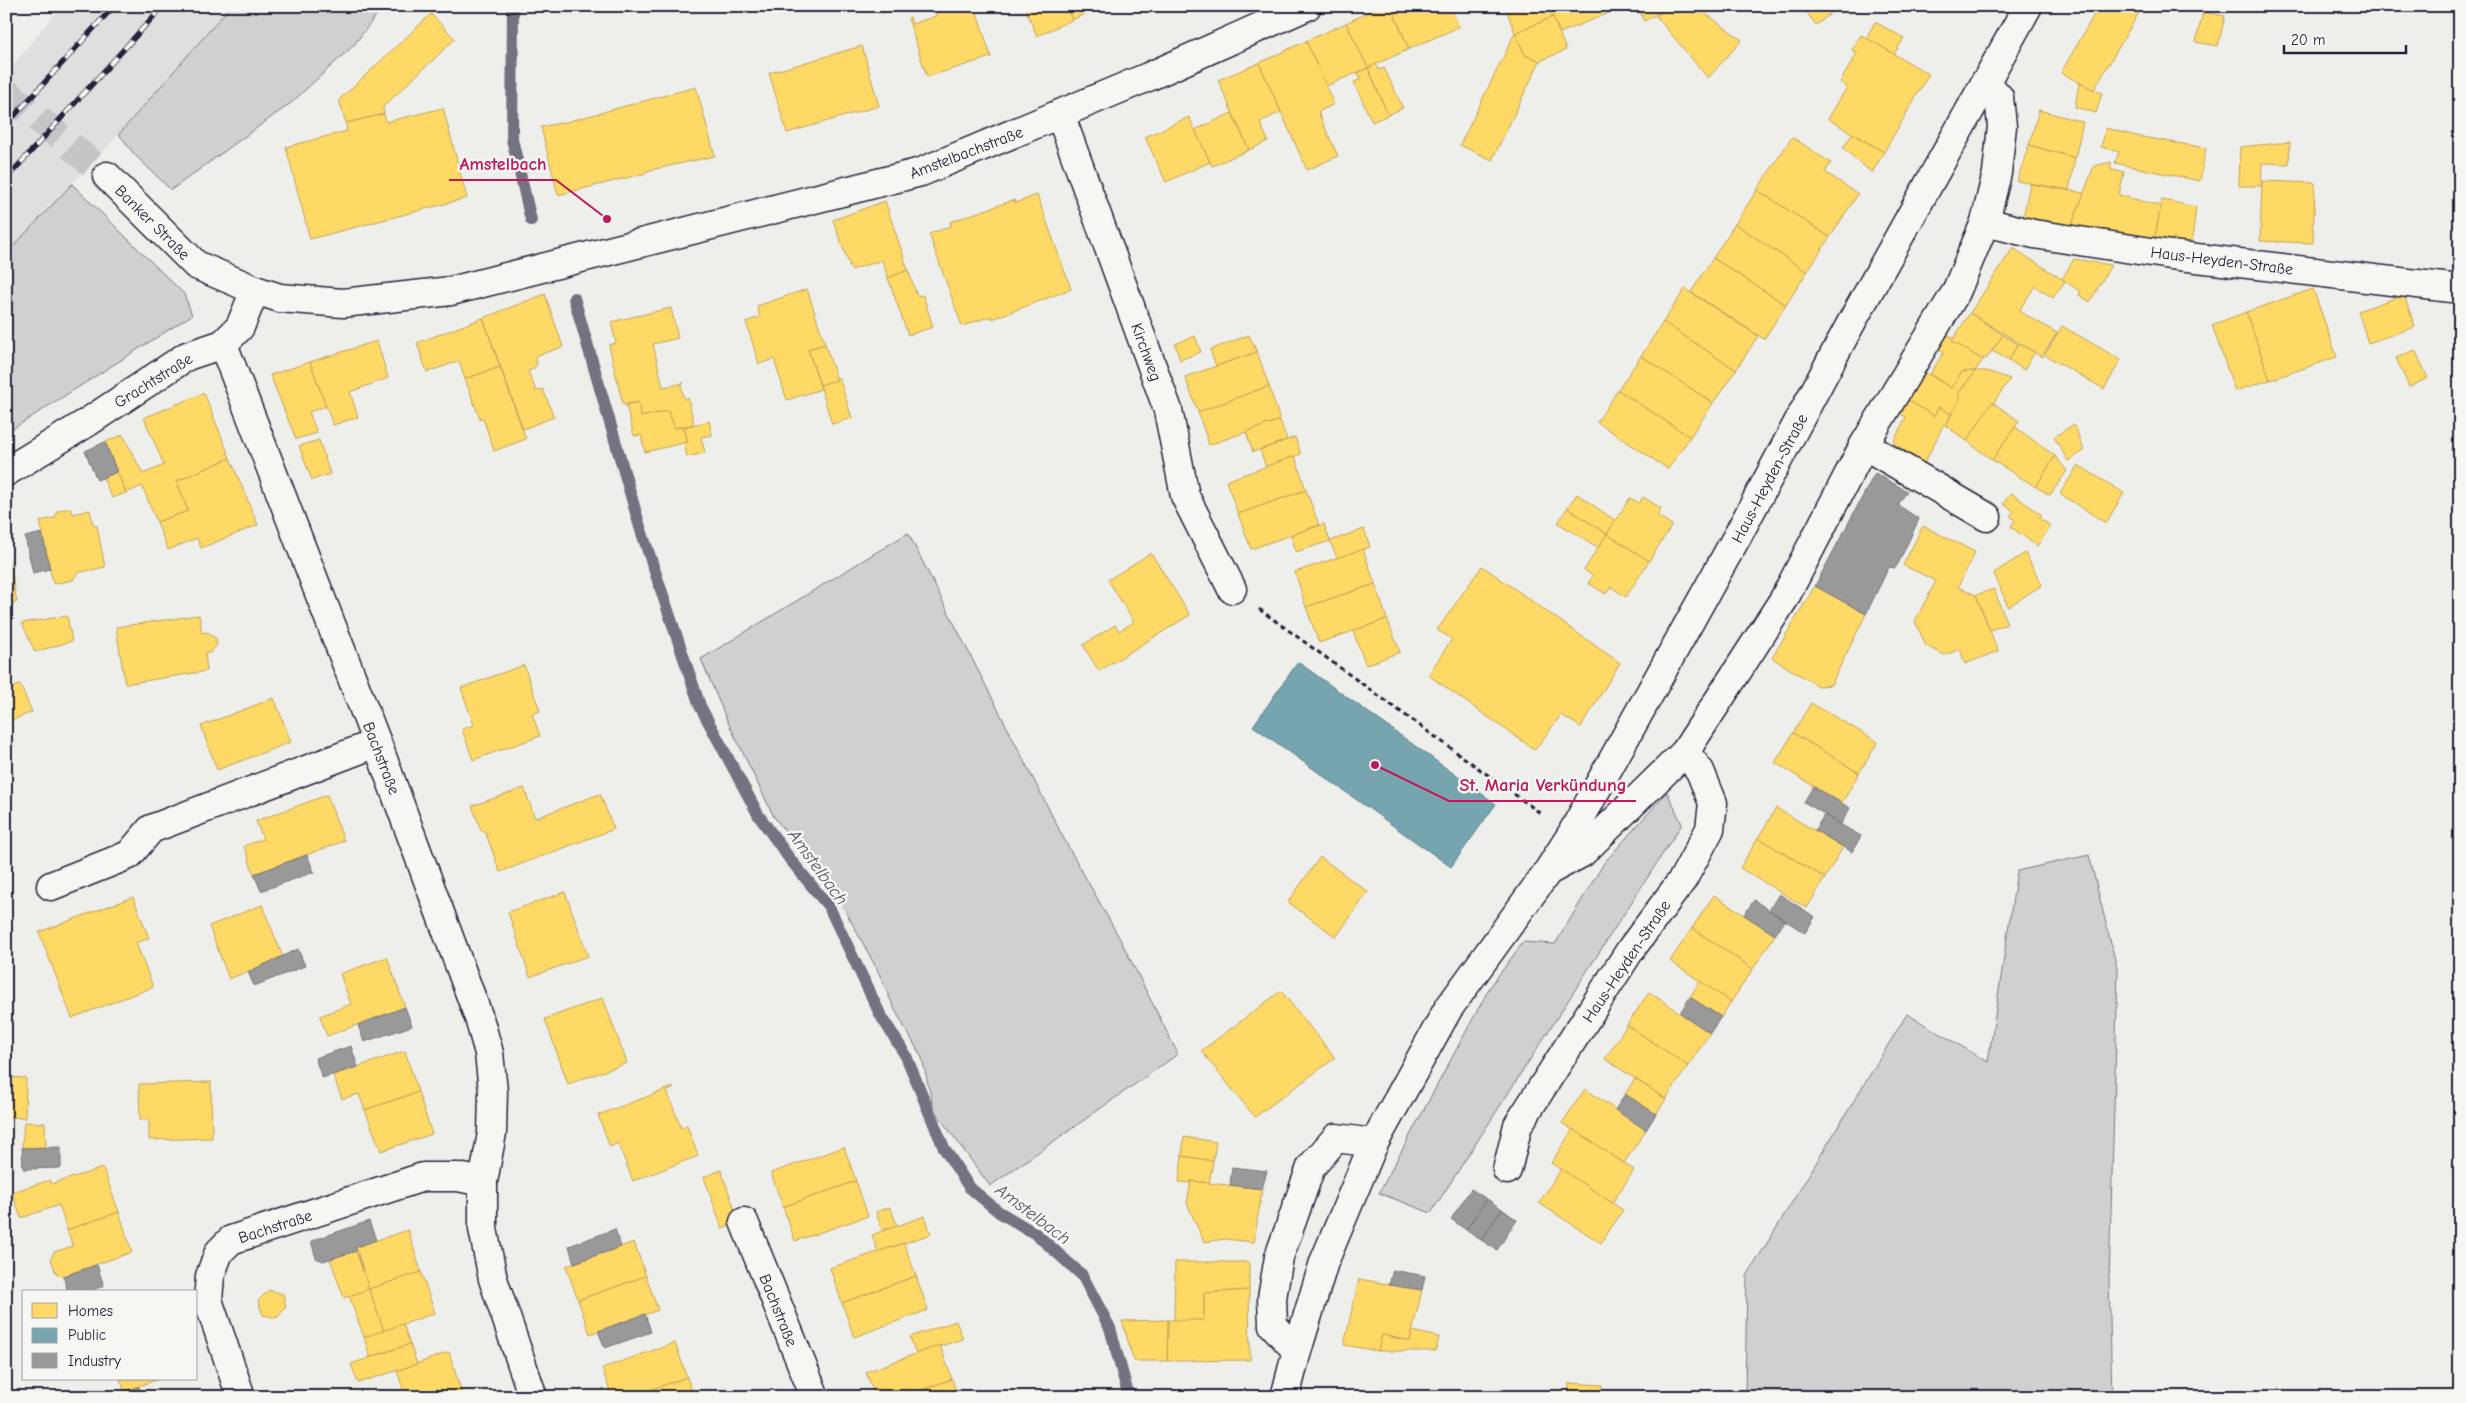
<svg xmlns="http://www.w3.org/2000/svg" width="2466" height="1403" font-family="'Comic Neue',sans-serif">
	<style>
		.built { fill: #dfdfde }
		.green { fill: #d0d0d1; stroke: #797986 }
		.homes { fill: #ffd966; stroke: #bda259 }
		.public { fill: #76a5af; stroke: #5d7e8c }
		.industry { fill: #999; stroke: #75757d }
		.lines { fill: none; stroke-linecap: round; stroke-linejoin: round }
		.stream { stroke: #727281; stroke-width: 12 }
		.minor-tunnel { stroke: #c5c5c8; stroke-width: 28; stroke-dasharray: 28 14; stroke-linecap: butt }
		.minor-casing { stroke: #22223b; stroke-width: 31 }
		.path { stroke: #22223b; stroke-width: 3; stroke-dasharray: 5 4; stroke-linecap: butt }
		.minor { stroke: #f6f6f2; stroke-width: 28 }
		.rail-casing { stroke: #22223b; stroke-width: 5.5 }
		.rail { stroke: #f6f6f2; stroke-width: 4; stroke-dasharray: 11; stroke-linecap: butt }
		.labels { text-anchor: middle; stroke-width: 5; stroke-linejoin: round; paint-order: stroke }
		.street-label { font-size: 16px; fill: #22223b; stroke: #f6f6f2 }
		.water-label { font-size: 18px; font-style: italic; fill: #575769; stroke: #f6f6f2 }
		.leader { fill: none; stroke: #c2185b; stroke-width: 2 }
		.callout-dot { fill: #c2185b; stroke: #f6f6f2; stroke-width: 2 }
		.callout-label { font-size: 18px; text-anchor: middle; font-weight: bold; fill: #c2185b; stroke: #f6f6f2; stroke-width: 5; stroke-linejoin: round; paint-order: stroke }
	</style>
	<rect width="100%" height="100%" fill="#eeeeeb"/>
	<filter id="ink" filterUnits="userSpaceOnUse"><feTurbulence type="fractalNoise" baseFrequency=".02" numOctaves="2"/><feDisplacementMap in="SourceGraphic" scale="10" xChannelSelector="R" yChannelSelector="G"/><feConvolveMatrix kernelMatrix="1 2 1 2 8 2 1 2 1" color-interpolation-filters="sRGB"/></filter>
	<g filter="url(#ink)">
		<polygon class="built" points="61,6 231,6 119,134 6,254 6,74"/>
		<g class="green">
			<polygon points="231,6 383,6 354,45 291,103 171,190 134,154 119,134"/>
			<polygon points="72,184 184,294 192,315 6,433 6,254"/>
			<polygon points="908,533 1065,841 1120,939 1178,1054 990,1186 934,1110 922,1058 895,1010 878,971 840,901 774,817 726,718 701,659"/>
			<polygon points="1667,792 1682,824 1431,1213 1379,1193 1490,987 1523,942 1555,944 1604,863"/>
			<polygon points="2089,855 2118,972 2109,1279 2112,1397 1745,1397 1747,1276 1907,1014 1988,1062 2017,871"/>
		</g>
		<g class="homes">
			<polygon points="879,6 902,6 882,13"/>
			<polygon points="942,6 975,6 991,57 927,77 908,18 910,17 912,24 936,16 934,9"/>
			<polygon points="1024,6 1066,6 1072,20 1037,36"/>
			<polygon points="1066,6 1102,6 1072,20"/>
			<polygon points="1382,6 1391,6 1409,49 1368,68 1346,23"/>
			<polygon points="1391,6 1450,6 1459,27 1409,49"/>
			<polygon points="1505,6 1548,6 1553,17 1515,33"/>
			<polygon points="1548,6 1626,6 1560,33"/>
			<polygon points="1638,6 1672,6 1644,21"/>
			<polygon points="1672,6 1695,6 1742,40 1708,78 1656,16"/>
			<polygon points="1802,6 1824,6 1830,14 1816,25"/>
			<polygon points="2099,6 2123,6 2141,9 2094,90 2061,73"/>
			<polygon points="2203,12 2225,16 2218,46 2196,42"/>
			<polygon points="431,14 455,39 383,107 384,114 346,123 339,100"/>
			<polygon points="1553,17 1566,50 1540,61 1525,55 1515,33"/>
			<polygon points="1875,22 1904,38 1894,54 1866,38"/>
			<polygon points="1346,23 1368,68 1326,86 1306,41"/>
			<polygon points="1515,33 1525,55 1540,61 1492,160 1460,145"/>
			<polygon points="1861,35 1929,74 1884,152 1828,119 1847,87 1840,82 1857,53 1852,50"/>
			<polygon points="1306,41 1334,104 1318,112 1338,156 1307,170 1259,63"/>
			<polygon points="862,46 879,106 787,133 769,73"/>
			<polygon points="1259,63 1281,112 1260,122 1268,141 1249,150 1218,80"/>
			<polygon points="1376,64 1379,70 1384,68 1403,108 1388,115 1368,68"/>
			<polygon points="1368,68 1388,115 1372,122 1354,82 1361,79 1358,73"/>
			<polygon points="2079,83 2102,93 2096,113 2075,107"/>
			<polygon points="696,87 715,156 646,171 646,173 558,195 541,127 566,122"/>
			<polygon points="443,108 467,198 310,239 286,147 347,131 346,123 384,114 386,122"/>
			<polygon points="2039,110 2083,122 2075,158 2029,145"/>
			<polygon points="1232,113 1249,150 1212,166 1195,130"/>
			<polygon points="1189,117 1210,162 1166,182 1145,137"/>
			<polygon points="2106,128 2136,136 2206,148 2200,181 2115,163 2119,152 2101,147"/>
			<polygon points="1852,134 1884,152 1872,173 1843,148"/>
			<polygon points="1792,137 1831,163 1825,172 1858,194 1830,237 1757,190"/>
			<polygon points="2290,142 2289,164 2262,163 2261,186 2239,186 2240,147"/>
			<polygon points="2029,145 2075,158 2069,190 2017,181"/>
			<polygon points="2111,162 2111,170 2124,172 2119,195 2161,206 2154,242 2071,227 2094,166"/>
			<polygon points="2262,181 2315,183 2313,243 2260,241"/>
			<polygon points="2030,184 2084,193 2071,227 2023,218"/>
			<polygon points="1757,190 1830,237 1807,272 1735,224"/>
			<polygon points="1037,195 1071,289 992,319 992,316 962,326 929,234 951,226 950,222 1014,200 1015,203"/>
			<polygon points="2162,200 2196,207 2191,248 2154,242"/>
			<polygon points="885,201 908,270 888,278 882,260 851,270 833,220"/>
			<polygon points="1735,224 1807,272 1786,305 1713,258"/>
			<polygon points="2013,248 2065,281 2053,298 2035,286 2019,311 2057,333 2042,357 1970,313"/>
			<polygon points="1713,258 1786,305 1764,339 1691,292"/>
			<polygon points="2074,259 2111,265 2090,302 2079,295 2081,292 2062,279"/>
			<polygon points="908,270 917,296 923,295 933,327 908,335 888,278"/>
			<polygon points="807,289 825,344 808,349 821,389 787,400 774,359 759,364 746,322 760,317 757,306"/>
			<polygon points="1685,289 1758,336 1736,370 1663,322"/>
			<polygon points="2313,289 2337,357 2270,380 2246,312"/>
			<polygon points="545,294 563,347 535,356 537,363 534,369 528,371 536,391 543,389 554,417 523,429 483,318"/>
			<polygon points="2404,295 2415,327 2368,343 2358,311"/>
			<polygon points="671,308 678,338 653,344 663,387 684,383 681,385 684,399 688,398 694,424 675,428 668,411 641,417 638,402 623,405 609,345 616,343 611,322"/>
			<polygon points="2246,312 2270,380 2235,391 2212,325"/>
			<polygon points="1970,313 2003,335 1986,359 1984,357 1983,360 1952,341"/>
			<polygon points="483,318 500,367 465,379 459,361 427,372 417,343"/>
			<polygon points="1663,322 1736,370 1713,403 1641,356"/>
			<polygon points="2062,326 2121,360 2104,389 2045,355"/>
			<polygon points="1249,335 1257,352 1216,366 1210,350"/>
			<polygon points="1947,335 1954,338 1952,341 1983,360 1975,371 1962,372 1951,388 1930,374 1944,352 1938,349"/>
			<polygon points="2003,335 2018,344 2009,360 1992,351"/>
			<polygon points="1195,336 1201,352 1180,360 1175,344"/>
			<polygon points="377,341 388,378 350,392 358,417 333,425 310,362"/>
			<polygon points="825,344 837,380 820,385 808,349"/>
			<polygon points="2018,344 2035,352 2024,370 2009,360"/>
			<polygon points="2415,350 2428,378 2409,387 2396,358"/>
			<polygon points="1257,352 1269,386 1198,412 1185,377"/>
			<polygon points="1641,356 1713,403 1690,437 1618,390"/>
			<polygon points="310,362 326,406 309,412 317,433 296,439 270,375"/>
			<polygon points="500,367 526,439 494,451 483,418 480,419 465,379"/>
			<polygon points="1975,371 1987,371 2010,379 1967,441 1946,426 1961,396 1958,394"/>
			<polygon points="1975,371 1958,394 1961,396 1951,414 1939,407 1934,416 1908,400 1925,372 1951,388 1962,372"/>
			<polygon points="836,378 839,378 852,418 832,424 820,385 837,380"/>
			<polygon points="1269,386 1280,420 1209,445 1198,412"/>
			<polygon points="1618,390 1690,437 1668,469 1597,422"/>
			<polygon points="204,393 230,458 177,481 188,511 157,522 142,486 126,493 105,442 123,435 143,474 164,465 144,418"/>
			<polygon points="1908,400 1934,416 1939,407 1951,414 1946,426 1944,424 1924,464 1893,443 1906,417 1901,414"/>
			<polygon points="638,402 641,417 668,411 675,428 684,427 688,442 645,452 641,435 634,436 626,405"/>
			<polygon points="1992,402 2019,421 1992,460 1967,441"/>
			<polygon points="1280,420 1287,440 1253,452 1246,432"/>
			<polygon points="709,421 712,435 701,437 705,453 687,457 684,442 688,442 684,427"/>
			<polygon points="2074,424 2084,451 2068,461 2054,437"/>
			<polygon points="2015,427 2055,456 2036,487 1992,460"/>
			<polygon points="1295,437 1301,454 1266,467 1260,450"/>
			<polygon points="319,440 330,474 312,480 299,446"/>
			<polygon points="1295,456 1306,490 1238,514 1226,481"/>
			<polygon points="2055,456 2067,471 2050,495 2036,487"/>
			<polygon points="230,458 258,525 201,548 197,538 168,550 157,522 188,511 177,481"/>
			<polygon points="2078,465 2124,493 2106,523 2060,494"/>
			<polygon points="117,472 126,493 112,498 103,478"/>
			<polygon points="1306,490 1319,525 1251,549 1238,514"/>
			<polygon points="2011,493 2042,515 2039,518 2051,526 2037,546 2011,527 2015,520 2010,516 2014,511 2003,504"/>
			<polygon points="1577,494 1616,521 1607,534 1567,508"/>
			<polygon points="1643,497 1661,508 1657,515 1672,525 1649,561 1607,534 1630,498 1639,503"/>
			<polygon points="69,508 72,510 73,514 90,510 93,524 97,526 105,567 77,573 73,580 53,584 40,521 55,518 57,511"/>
			<polygon points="1567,508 1607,534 1599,548 1558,523"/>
			<polygon points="1324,524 1330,541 1296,552 1291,535"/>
			<polygon points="1923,526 1975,552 1958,587 1976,595 1998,651 1965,664 1960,649 1945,655 1926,646 1915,621 1936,581 1903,565"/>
			<polygon points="1364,529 1370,547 1337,558 1330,541"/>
			<polygon points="1607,534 1649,561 1626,597 1611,587 1606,594 1588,583 1593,576 1584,570"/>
			<polygon points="6,545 17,602 6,604"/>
			<polygon points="1363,549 1375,584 1306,607 1295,572"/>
			<polygon points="1151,553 1190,615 1099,671 1083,645 1115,625 1119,631 1134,622 1108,580"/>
			<polygon points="2025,553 2042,585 2008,607 1994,573"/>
			<polygon points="1482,566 1620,663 1581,727 1561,715 1535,750 1428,675 1452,639 1437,630"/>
			<polygon points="1375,584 1387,619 1319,643 1306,607"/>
			<polygon points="1815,586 1866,614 1831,685 1818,686 1772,658"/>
			<polygon points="1994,589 2007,624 1990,630 1976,595"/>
			<polygon points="199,615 202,633 208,632 216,639 217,645 210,653 205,653 207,671 125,684 116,627"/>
			<polygon points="67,616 72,641 35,652 22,623"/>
			<polygon points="1387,619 1400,652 1366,665 1353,631"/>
			<polygon points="524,665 540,711 532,714 540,736 473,760 462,729 474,725 461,688"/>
			<polygon points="20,684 32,712 6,723 6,691"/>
			<polygon points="274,698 291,742 217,770 201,726"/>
			<polygon points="1811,703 1878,742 1859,773 1793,733"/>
			<polygon points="1793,733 1859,773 1842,803 1775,763"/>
			<polygon points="524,788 535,818 600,794 614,829 500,872 485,831 482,832 472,806"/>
			<polygon points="327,795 344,841 254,874 244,846 263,839 256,821"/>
			<polygon points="1776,808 1843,847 1825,878 1758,838"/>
			<polygon points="1758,838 1825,878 1807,908 1740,868"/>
			<polygon points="1320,857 1368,892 1336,937 1288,902"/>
			<polygon points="565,892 588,956 530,977 508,912"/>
			<polygon points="1714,895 1775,935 1753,969 1692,928"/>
			<polygon points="133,897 149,938 136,943 153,987 72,1018 39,932"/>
			<polygon points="262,905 283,957 229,979 209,926"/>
			<polygon points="1692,928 1753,969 1731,1002 1670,961"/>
			<polygon points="387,957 405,1007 327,1036 320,1016 351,1004 340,974"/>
			<polygon points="1700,981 1731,1002 1721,1017 1690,997"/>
			<polygon points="1281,991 1335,1058 1255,1117 1201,1051"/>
			<polygon points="1649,992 1710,1033 1688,1066 1627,1025"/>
			<polygon points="603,998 627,1063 568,1084 545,1019"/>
			<polygon points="1627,1025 1688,1066 1666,1099 1605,1059"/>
			<polygon points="405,1051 418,1092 365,1110 359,1094 342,1099 333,1075"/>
			<polygon points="6,1077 26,1078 25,1118 6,1117"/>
			<polygon points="1635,1079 1666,1099 1656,1114 1625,1094"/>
			<polygon points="211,1082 212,1138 149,1140 149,1120 140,1120 139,1084"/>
			<polygon points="673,1087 673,1089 667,1091 681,1128 687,1125 698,1156 633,1181 618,1143 610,1147 598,1115"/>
			<polygon points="1585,1089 1646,1130 1624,1163 1562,1123"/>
			<polygon points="418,1092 432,1134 381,1151 365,1110"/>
			<polygon points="24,1122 45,1123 46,1147 22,1148"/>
			<polygon points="1573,1129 1634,1170 1612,1203 1551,1163"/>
			<polygon points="1184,1137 1216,1142 1213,1161 1182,1156"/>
			<polygon points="844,1147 856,1181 783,1207 771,1173"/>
			<polygon points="1182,1156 1213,1161 1209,1183 1191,1181 1190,1183 1179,1182"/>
			<polygon points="103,1168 119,1212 67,1230 59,1205 21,1218 12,1192 50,1180 51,1184"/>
			<polygon points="1561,1169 1623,1210 1601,1243 1539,1203"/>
			<polygon points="721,1170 739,1222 722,1228 704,1177"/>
			<polygon points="856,1181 868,1216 795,1241 783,1207"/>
			<polygon points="1191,1181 1262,1189 1254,1242 1225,1239 1204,1242 1187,1203"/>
			<polygon points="890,1207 897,1225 882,1230 876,1212"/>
			<polygon points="119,1212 132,1252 63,1276 56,1273 51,1259 54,1252 73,1246 67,1230"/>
			<polygon points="925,1216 931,1234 878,1252 872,1235"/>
			<polygon points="408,1230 421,1272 369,1289 356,1247"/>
			<polygon points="634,1242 646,1276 578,1300 566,1266"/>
			<polygon points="904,1243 916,1276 842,1303 830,1268"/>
			<polygon points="356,1251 369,1289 344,1298 330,1259"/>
			<polygon points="1175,1262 1249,1262 1249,1290 1204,1293 1204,1320 1174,1321"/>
			<polygon points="421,1272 435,1313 384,1331 369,1289"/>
			<polygon points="646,1276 658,1310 590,1334 578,1300"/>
			<polygon points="916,1276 928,1310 854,1337 842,1303"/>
			<polygon points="1359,1279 1422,1290 1410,1341 1382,1335 1378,1351 1344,1345"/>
			<polygon points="369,1289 384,1331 364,1337 349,1296"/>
			<polygon points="269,1290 283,1294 286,1307 277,1318 263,1315 258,1301"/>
			<polygon points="1249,1290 1250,1360 1167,1361 1168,1320 1204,1320 1204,1293"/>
			<polygon points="1168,1320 1167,1361 1134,1361 1122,1321"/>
			<polygon points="956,1321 963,1339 916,1354 910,1337"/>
			<polygon points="403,1324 410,1344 370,1357 364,1337"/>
			<polygon points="1412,1331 1439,1337 1436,1351 1378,1351 1382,1335 1410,1341"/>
			<polygon points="675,1343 687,1377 631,1397 612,1397 602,1368"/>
			<polygon points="410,1344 417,1364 358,1383 351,1364"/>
			<polygon points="940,1345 952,1379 903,1397 875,1397 866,1372"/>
			<polygon points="449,1352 462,1394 455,1397 406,1397 397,1371"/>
			<polygon points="687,1377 694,1397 631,1397"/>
			<polygon points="120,1379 159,1379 125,1391"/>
			<polygon points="952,1379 958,1397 903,1397"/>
			<polygon points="1569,1383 1602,1385 1602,1397 1568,1397"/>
		</g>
		<polygon class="public" points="1298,662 1496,804 1451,867 1253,726"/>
		<g class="industry">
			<polygon points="105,442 117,472 97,480 85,451"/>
			<polygon points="1875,473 1907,491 1898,505 1919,519 1898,564 1895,568 1889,567 1866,614 1815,586"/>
			<polygon points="42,533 50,569 33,573 25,537"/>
			<polygon points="1813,787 1850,808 1841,824 1804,802"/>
			<polygon points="1824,815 1861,836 1852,852 1815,830"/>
			<polygon points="307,855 314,872 261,891 254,874"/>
			<polygon points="1779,894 1815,917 1805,933 1769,910"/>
			<polygon points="1754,900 1785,921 1775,935 1744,915"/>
			<polygon points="298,949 305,966 254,986 248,972"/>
			<polygon points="1690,997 1721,1017 1710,1033 1680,1013"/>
			<polygon points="405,1007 412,1026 364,1042 358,1025"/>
			<polygon points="351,1046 358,1067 322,1078 315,1058"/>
			<polygon points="1625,1094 1656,1114 1646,1130 1615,1110"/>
			<polygon points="61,1147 61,1168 23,1169 22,1148"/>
			<polygon points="1232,1167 1267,1171 1262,1189 1230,1185"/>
			<polygon points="1471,1189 1487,1199 1466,1230 1451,1219"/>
			<polygon points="1487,1199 1502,1209 1481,1240 1466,1230"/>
			<polygon points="1502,1209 1517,1220 1497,1250 1481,1240"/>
			<polygon points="369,1221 376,1240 356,1247 356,1251 323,1261 316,1258 311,1241"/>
			<polygon points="615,1229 621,1247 574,1263 569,1246"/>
			<polygon points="97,1265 104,1286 86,1292 68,1292 63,1276"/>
			<polygon points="1393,1270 1425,1276 1422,1290 1389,1285"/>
			<polygon points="645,1314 651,1332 605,1348 598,1331"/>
			<polygon points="139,1387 143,1397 109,1397 125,1391"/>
		</g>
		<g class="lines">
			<g class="stream">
				<polyline points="513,6 512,139 531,220"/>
				<polyline points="574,298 640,527 700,706 759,816 789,858 829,907 880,1014 906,1056 944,1148 969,1187 999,1212 1036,1234 1082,1275 1110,1328 1129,1397"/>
			</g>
			<polyline class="minor-tunnel" points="6,92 107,176"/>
			<defs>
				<g id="minor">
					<polyline points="1060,114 1168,410 1185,496 1232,589"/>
					<polyline points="107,176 196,265 255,290 280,298 343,303 451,291 921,172 1148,77 1307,6"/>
					<polyline points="1985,222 2034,234 2171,255 2460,289"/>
					<polyline points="223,344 377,743 479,1018 489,1053 493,1091 492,1133 483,1182 483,1229 493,1279 533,1397"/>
					<polyline points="1864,445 1987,517"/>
					<polyline points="6,472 88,422 187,356 223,344 240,327 255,290"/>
					<polyline points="1552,869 1582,853 1685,752 1784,599 1864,445 1956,292 1985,222 1997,173 2002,126 1999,97 1985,82"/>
					<polyline points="51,886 129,855 151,829 377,743"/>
					<polyline points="1507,1170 1518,1125 1631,949 1683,879 1710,829 1713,803 1700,771 1685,752"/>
					<polyline points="744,1222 815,1397"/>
					<polyline points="1297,1351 1273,1325 1272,1298 1279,1257 1311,1167 1336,1138 1374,1143"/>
					<polyline points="241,1397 208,1300 210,1276 219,1252 231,1240 423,1177 458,1177 483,1182"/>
					<polyline points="1285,1397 1297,1351 1324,1262 1374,1143 1448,1009 1548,871 1571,835 1739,533 1850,325 2028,6"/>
				</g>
			</defs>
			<use href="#minor" class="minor-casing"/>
			<polyline class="path" points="1259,609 1543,815"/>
			<use href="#minor" class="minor"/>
			<defs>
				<g id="rail">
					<polyline points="6,125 114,6"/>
					<polyline points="6,179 163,6"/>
				</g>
			</defs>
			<use href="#rail" class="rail-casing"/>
			<use href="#rail" class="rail"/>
		</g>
	</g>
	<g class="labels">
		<g class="street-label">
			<text transform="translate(966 152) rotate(-21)" y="6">Amstelbachstraße</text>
			<text transform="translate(153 222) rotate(45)" y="6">Banker Straße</text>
			<text transform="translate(2222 260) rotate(7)" y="6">Haus-Heyden-Straße</text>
			<text transform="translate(1147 352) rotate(70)" y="6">Kirchweg</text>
			<text transform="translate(153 380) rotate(-32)" y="6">Grachtstraße</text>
			<text transform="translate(1769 478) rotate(-62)" y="6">Haus-Heyden-Straße</text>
			<text transform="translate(382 758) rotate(69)" y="6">Bachstraße</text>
			<text transform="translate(1626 961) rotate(-56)" y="6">Haus-Heyden-Straße</text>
			<text transform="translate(275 1226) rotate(-18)" y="6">Bachstraße</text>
			<text transform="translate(779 1310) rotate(68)" y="6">Bachstraße</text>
		</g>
		<g class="water-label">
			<text transform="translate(818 867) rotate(54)" y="6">Amstelbach</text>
			<text transform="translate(1033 1214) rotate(37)" y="6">Amstelbach</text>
		</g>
	</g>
	<path class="leader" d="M607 219L556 180H449M1375 765L1449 801H1636"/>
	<g class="callout-dot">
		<circle cx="607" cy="219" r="5"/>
		<circle cx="1375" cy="765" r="5"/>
	</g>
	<g class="callout-label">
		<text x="503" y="170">Amstelbach</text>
		<text x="1543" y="791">St. Maria Verkündung</text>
	</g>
	<rect width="2466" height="1403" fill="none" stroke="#f6f6f2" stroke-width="25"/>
	<rect x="12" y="12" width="2441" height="1378" fill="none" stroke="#22223b" stroke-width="2" filter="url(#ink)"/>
	<rect x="22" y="1290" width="175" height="90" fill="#f6f6f2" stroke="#a1a1a9"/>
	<rect x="32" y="1303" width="25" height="15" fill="#ffd966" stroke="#a1a1a9"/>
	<text x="68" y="1316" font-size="15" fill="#22223b">Homes</text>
	<rect x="32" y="1328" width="25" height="15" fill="#76a5af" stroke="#a1a1a9"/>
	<text x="68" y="1340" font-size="15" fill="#22223b">Public</text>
	<rect x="32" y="1353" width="25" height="15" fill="#999999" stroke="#a1a1a9"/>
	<text x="68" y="1366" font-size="15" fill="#22223b">Industry</text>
	<path d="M2284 45v8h122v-8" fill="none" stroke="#22223b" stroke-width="2.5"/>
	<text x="2291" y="45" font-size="15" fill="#22223b" stroke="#f6f6f2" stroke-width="4" paint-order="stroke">20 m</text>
</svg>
